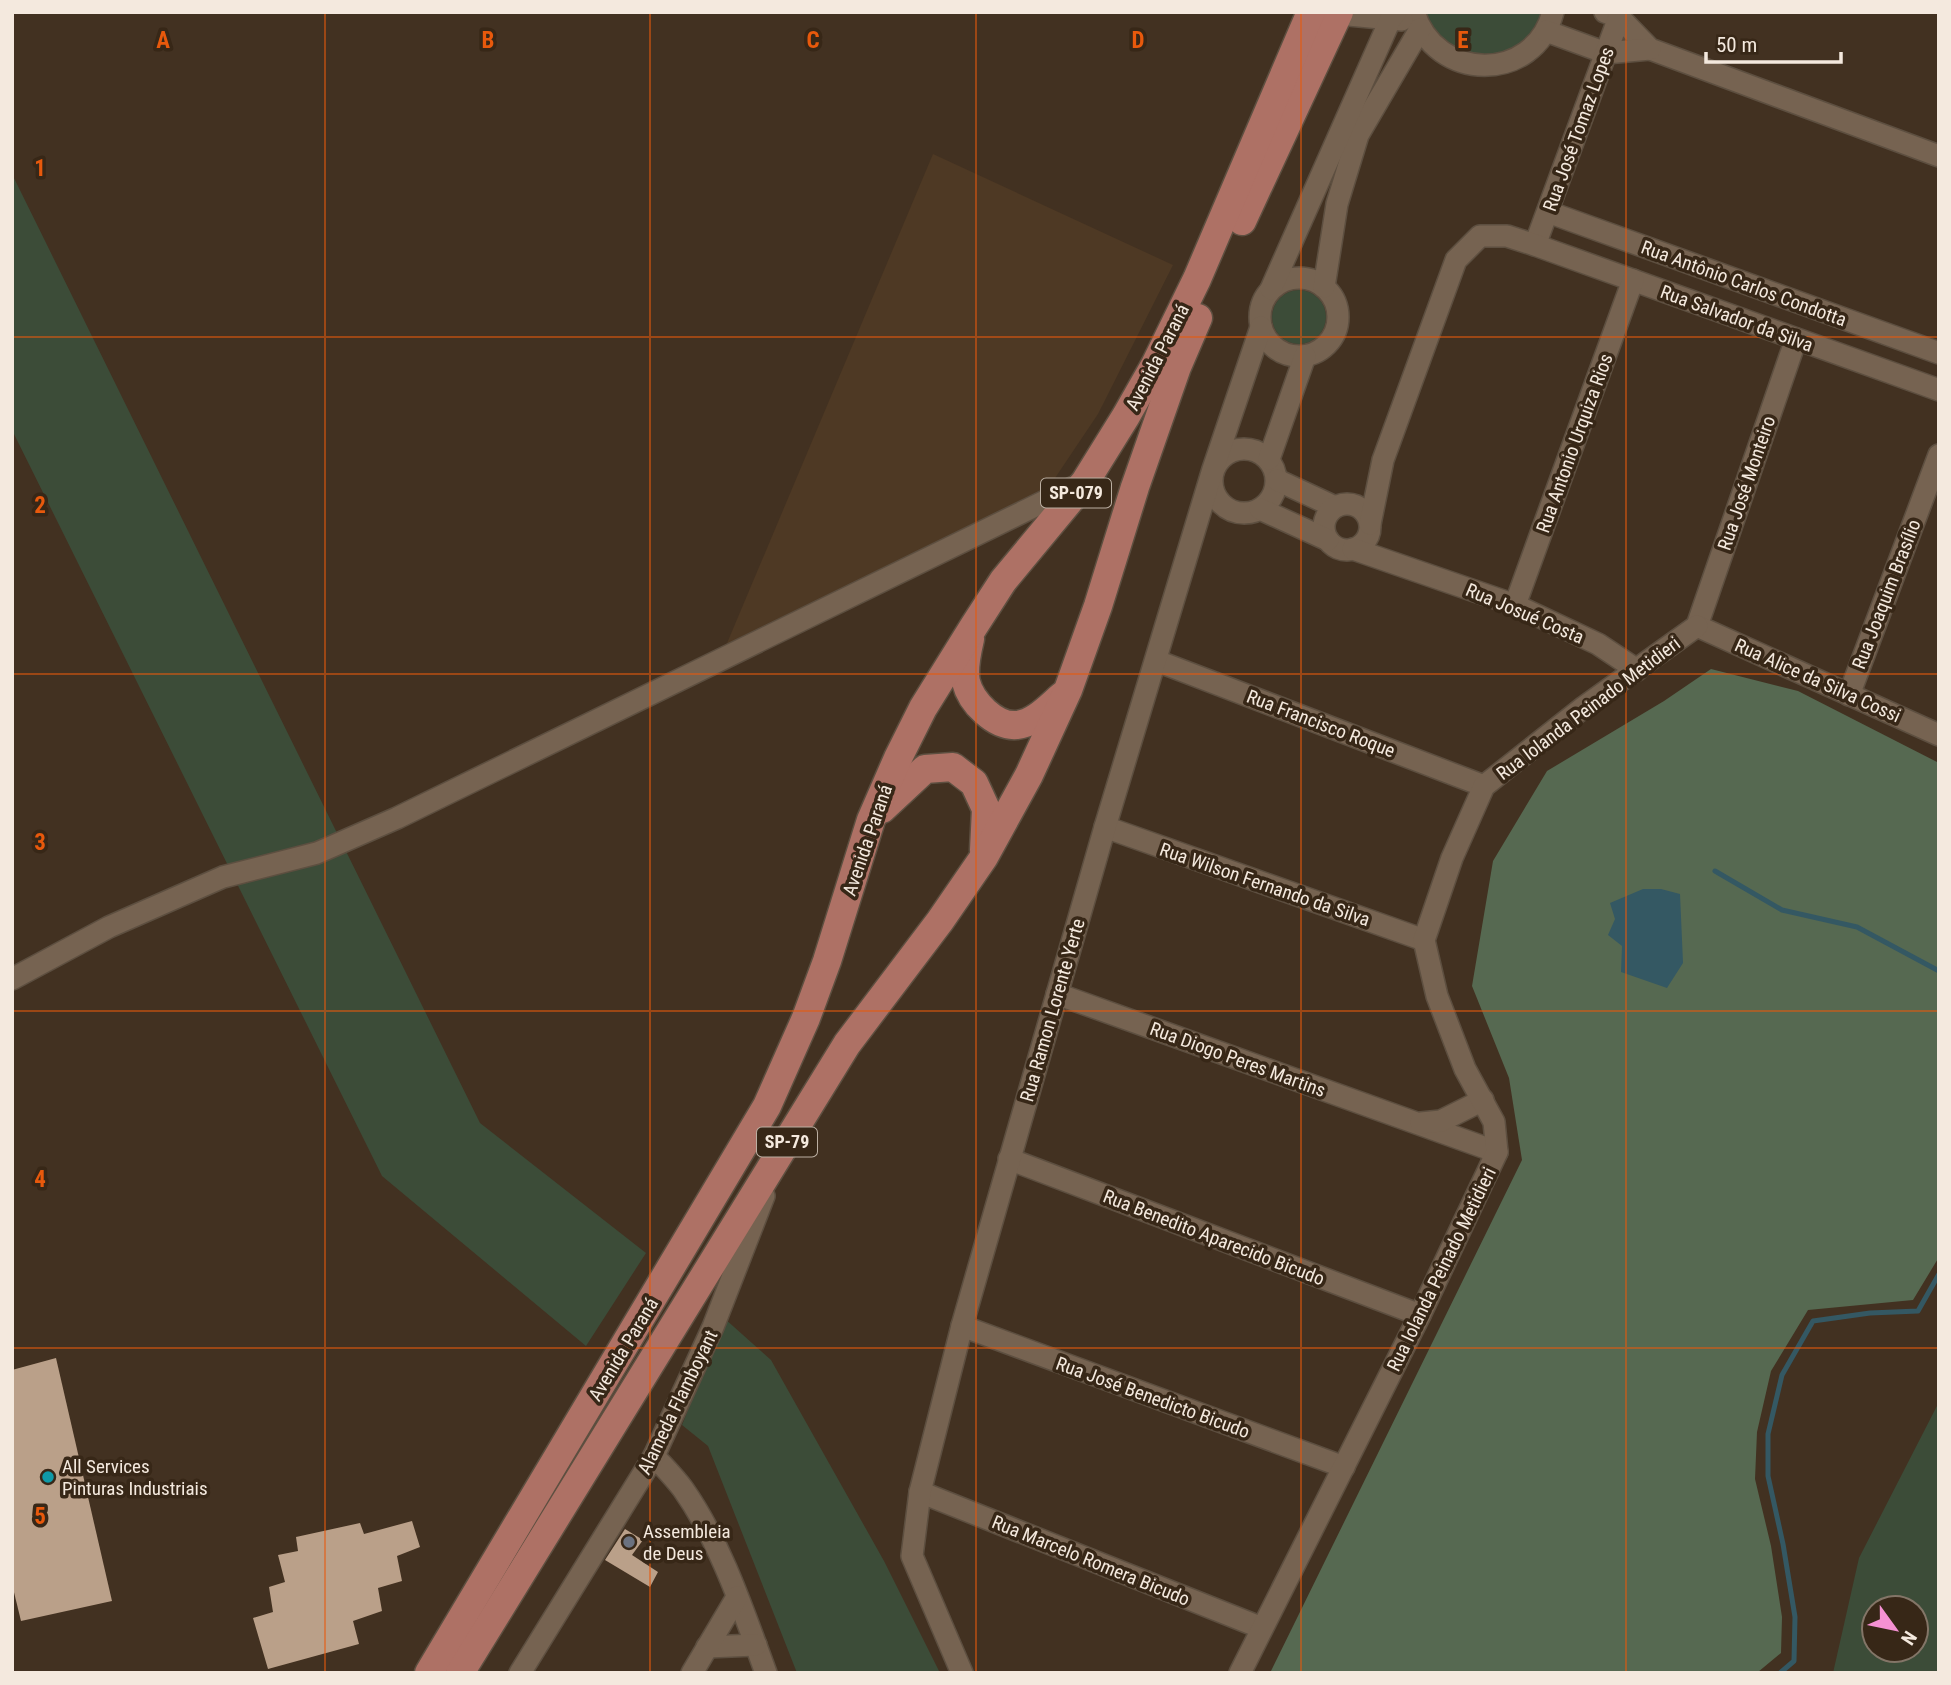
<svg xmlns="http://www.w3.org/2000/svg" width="1951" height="1685" font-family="'Roboto Condensed',sans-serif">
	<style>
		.built { fill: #4e3924 }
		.green { fill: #3c4c38; fill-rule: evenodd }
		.forest { fill: #566951 }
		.water { fill: #345863 }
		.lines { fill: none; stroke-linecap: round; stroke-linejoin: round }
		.stream { stroke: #345863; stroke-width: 5 }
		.building { fill: #baa089 }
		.minor-casing { stroke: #5d4f40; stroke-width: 24 }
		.major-casing { stroke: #5d4f40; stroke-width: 31 }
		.minor { stroke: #766351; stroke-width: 21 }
		.major { stroke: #ae7165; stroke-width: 28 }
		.grid { fill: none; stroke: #e8590c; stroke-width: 2; stroke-opacity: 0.55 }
		.culture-dot { fill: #0f9aa8; stroke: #372717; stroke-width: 2.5 }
		.worship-dot { fill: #6b7280; stroke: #372717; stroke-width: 2.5 }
		.labels { text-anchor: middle; stroke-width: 7; stroke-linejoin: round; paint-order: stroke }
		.shield { fill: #372717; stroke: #bbafa2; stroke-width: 2 }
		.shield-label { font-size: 18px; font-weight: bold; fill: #f4e9de }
		.street-label { font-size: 19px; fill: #f4e9de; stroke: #372717 }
		.poi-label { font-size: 19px; fill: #f4e9de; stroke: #372717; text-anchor: start }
		.grid-label { font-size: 23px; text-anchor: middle; font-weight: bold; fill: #e8590c; stroke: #372717; stroke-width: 7; stroke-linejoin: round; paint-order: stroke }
	</style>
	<rect width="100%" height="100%" fill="#423121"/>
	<polygon class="built" points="933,154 1173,265 1098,414 1047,490 725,648"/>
	<g class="green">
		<path d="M 1426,12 L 1543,12 C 1528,70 1444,67 1426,12 Z"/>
		<polygon points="12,174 480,1123 646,1253 586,1346 382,1176 12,430"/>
		<circle cx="1299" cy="317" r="27"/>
		<polygon points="724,1318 771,1360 884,1561 940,1673 797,1673 708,1446 682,1425"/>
		<path d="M 1939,1402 L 1939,1673 L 1833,1673 L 1859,1558 ZM 1916,1608 L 1916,1650 L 1874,1650 L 1874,1608 Z"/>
	</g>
	<polygon class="forest" points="1711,669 1798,691 1939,763 1939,1257 1913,1300 1808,1310 1771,1371 1757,1432 1755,1479 1771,1546 1782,1617 1781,1653 1758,1672 1270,1673 1522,1160 1509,1078 1472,986 1493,861 1547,771 1664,701"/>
	<polygon class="water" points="1643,889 1661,889 1680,894 1683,963 1667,988 1621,972 1622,946 1608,935 1615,919 1610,903"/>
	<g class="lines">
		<g class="stream">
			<polyline points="1715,871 1782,910 1857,927 1939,971"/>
			<polyline points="1780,1673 1794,1661 1795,1617 1783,1544 1768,1476 1768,1434 1782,1375 1813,1321 1870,1313 1918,1311 1939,1274"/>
		</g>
	</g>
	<g class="building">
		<polygon points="56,1358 112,1601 21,1621 12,1584 12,1370"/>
		<polygon points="412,1521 420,1547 397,1556 402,1581 378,1588 382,1611 353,1621 359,1644 268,1669 253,1618 273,1612 269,1587 285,1582 278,1555 298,1551 296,1537 360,1523 364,1534"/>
		<polygon points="625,1529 643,1540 632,1555 658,1572 650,1587 605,1560"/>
	</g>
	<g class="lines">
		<defs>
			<g id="minor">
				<path d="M 1414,12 C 1435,82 1534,84 1553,12"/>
				<polyline points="1605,12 1619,17 1650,49 1939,156"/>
				<polyline points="1338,14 1402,20"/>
				<polyline points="1546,31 1606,53 1650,49"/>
				<polyline points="1548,212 1939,353"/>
				<polyline points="1535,245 1621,12"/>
				<circle cx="1299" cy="317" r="39"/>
				<polyline points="1324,287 1337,204 1358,135 1420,29"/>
				<polyline points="1271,289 1391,18 1396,12"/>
				<circle cx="1244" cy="481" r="32"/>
				<polyline points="1269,459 1305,356"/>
				<polyline points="1277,480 1335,507"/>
				<circle cx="1347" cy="527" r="23"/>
				<polyline points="1260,509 1328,540"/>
				<polyline points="1370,524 1383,460 1456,260 1480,236 1507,236 1535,245 1939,390"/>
				<polyline points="1353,549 1515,605 1598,644 1637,670"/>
				<polyline points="1515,605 1633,280"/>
				<polyline points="1697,626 1796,339"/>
				<polyline points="1697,626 1939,735"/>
				<polyline points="1157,661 1484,786"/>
				<polyline points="1849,695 1939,455"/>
				<polyline points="1105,827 1424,940"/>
				<polyline points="12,979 109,927 223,877 317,853 397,818 1080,484"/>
				<polyline points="1057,994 1497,1152"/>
				<polyline points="1421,1123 1441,1121 1483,1100"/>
				<polyline points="1009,1159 1420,1315"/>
				<polyline points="962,1326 1344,1467"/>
				<path d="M 654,1456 C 664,1467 675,1478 683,1489 C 720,1541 744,1613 766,1673"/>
				<polyline points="920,1492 1262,1628"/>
				<polyline points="707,1647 756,1645"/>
				<polyline points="520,1673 654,1456 713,1327 764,1196"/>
				<polyline points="692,1673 737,1597"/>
				<polyline points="962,1673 912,1556 920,1492 962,1326 1105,827 1213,469 1261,327"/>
				<polyline points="1240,1673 1420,1315 1497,1152 1494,1122 1465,1069 1437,996 1424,940 1452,858 1484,786 1584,707 1697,626"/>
			</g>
			<g id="major">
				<polyline points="1242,221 1339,12"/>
				<path d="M 970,639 C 967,652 963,668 966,682 C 971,702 995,727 1017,725 C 1035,723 1049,707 1062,696"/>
				<polyline points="882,809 925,769 953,767 974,783 986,809 984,850"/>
				<polyline points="429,1673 767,1106 806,1018 827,961 871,820 898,758 923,708 974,626 1003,581 1085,482 1126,416 1155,365 1197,279 1311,12"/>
				<polyline points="460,1673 847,1044 940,921 984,857 1029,775 1068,690 1098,606 1135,487 1177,367 1198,318"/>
			</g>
		</defs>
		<use href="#minor" class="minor-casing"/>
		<use href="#major" class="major-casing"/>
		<use href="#minor" class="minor"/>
		<use href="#major" class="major"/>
	</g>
	<path class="grid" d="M 325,12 L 325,1673M 650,12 L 650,1673M 976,12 L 976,1673M 1301,12 L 1301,1673M 1626,12 L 1626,1673M 12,337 L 1939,337M 12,674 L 1939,674M 12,1011 L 1939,1011M 12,1348 L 1939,1348"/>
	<circle class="culture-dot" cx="48" cy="1477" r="7"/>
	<circle class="worship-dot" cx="629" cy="1542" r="7"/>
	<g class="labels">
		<g class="shield">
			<rect x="1041" y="478.5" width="70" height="29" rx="5"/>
			<rect x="757" y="1127.5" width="60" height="29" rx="5"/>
		</g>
		<g class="shield-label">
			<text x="1076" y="499">SP-079</text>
			<text x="787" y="1148">SP-79</text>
		</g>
		<g class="street-label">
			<text transform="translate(1578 129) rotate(-70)" y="7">Rua José Tomaz Lopes</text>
			<text transform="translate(1744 283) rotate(20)" y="7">Rua Antônio Carlos Condotta</text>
			<text transform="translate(1737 318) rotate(20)" y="7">Rua Salvador da Silva</text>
			<text transform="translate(1157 357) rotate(-63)" y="7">Avenida Paraná</text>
			<text transform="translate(1574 443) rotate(-70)" y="7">Rua Antonio Urquiza Rios</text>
			<text transform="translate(1746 483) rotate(-71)" y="7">Rua José Monteiro</text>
			<text transform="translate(1886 594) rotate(-69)" y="7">Rua Joaquim Brasílio</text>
			<text transform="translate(1525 613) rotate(23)" y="7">Rua Josué Costa</text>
			<text transform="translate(1818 680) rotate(24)" y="7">Rua Alice da Silva Cossi</text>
			<text transform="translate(1588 708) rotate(-37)" y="7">Rua Iolanda Peinado Metidieri</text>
			<text transform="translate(1321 723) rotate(21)" y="7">Rua Francisco Roque</text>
			<text transform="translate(867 840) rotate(-71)" y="7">Avenida Paraná</text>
			<text transform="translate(1265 884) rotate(19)" y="7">Rua Wilson Fernando da Silva</text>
			<text transform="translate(1052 1010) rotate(-74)" y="7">Rua Ramon Lorente Yerte</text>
			<text transform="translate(1238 1059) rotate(20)" y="7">Rua Diogo Peres Martins</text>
			<text transform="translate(1214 1237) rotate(21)" y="7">Rua Benedito Aparecido Bicudo</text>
			<text transform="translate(1441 1269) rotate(-64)" y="7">Rua Iolanda Peinado Metidieri</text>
			<text transform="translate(623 1349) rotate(-59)" y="7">Avenida Paraná</text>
			<text transform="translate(1153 1397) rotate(20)" y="7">Rua José Benedicto Bicudo</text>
			<text transform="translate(677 1402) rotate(-64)" y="7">Alameda Flamboyant</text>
			<text transform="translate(1091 1560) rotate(22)" y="7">Rua Marcelo Romera Bicudo</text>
		</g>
		<g class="poi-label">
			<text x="62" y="1473">All Services<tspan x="62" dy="22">Pinturas Industriais</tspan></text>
			<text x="643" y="1538">Assembleia<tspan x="643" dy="22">de Deus</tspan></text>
		</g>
	</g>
	<g class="grid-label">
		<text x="163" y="48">A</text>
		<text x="488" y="48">B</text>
		<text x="813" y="48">C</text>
		<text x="1138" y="48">D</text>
		<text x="1463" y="48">E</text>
		<text x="40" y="176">1</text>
		<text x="40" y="513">2</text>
		<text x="40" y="850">3</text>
		<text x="40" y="1187">4</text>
		<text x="40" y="1524">5</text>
	</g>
	<rect width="1951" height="1685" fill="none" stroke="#f4e9de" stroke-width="28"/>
	<g transform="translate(1895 1629) rotate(123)"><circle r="33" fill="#372717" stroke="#837567" stroke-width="2"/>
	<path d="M0-5L12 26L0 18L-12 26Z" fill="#f591d3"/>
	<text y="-10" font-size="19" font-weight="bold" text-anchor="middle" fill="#f4e9de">N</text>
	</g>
	<path d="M1706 52v10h135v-10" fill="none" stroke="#f4e9de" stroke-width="3.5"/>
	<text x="1716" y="52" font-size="21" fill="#f4e9de" stroke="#372717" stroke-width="5" paint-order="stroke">50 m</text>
</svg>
